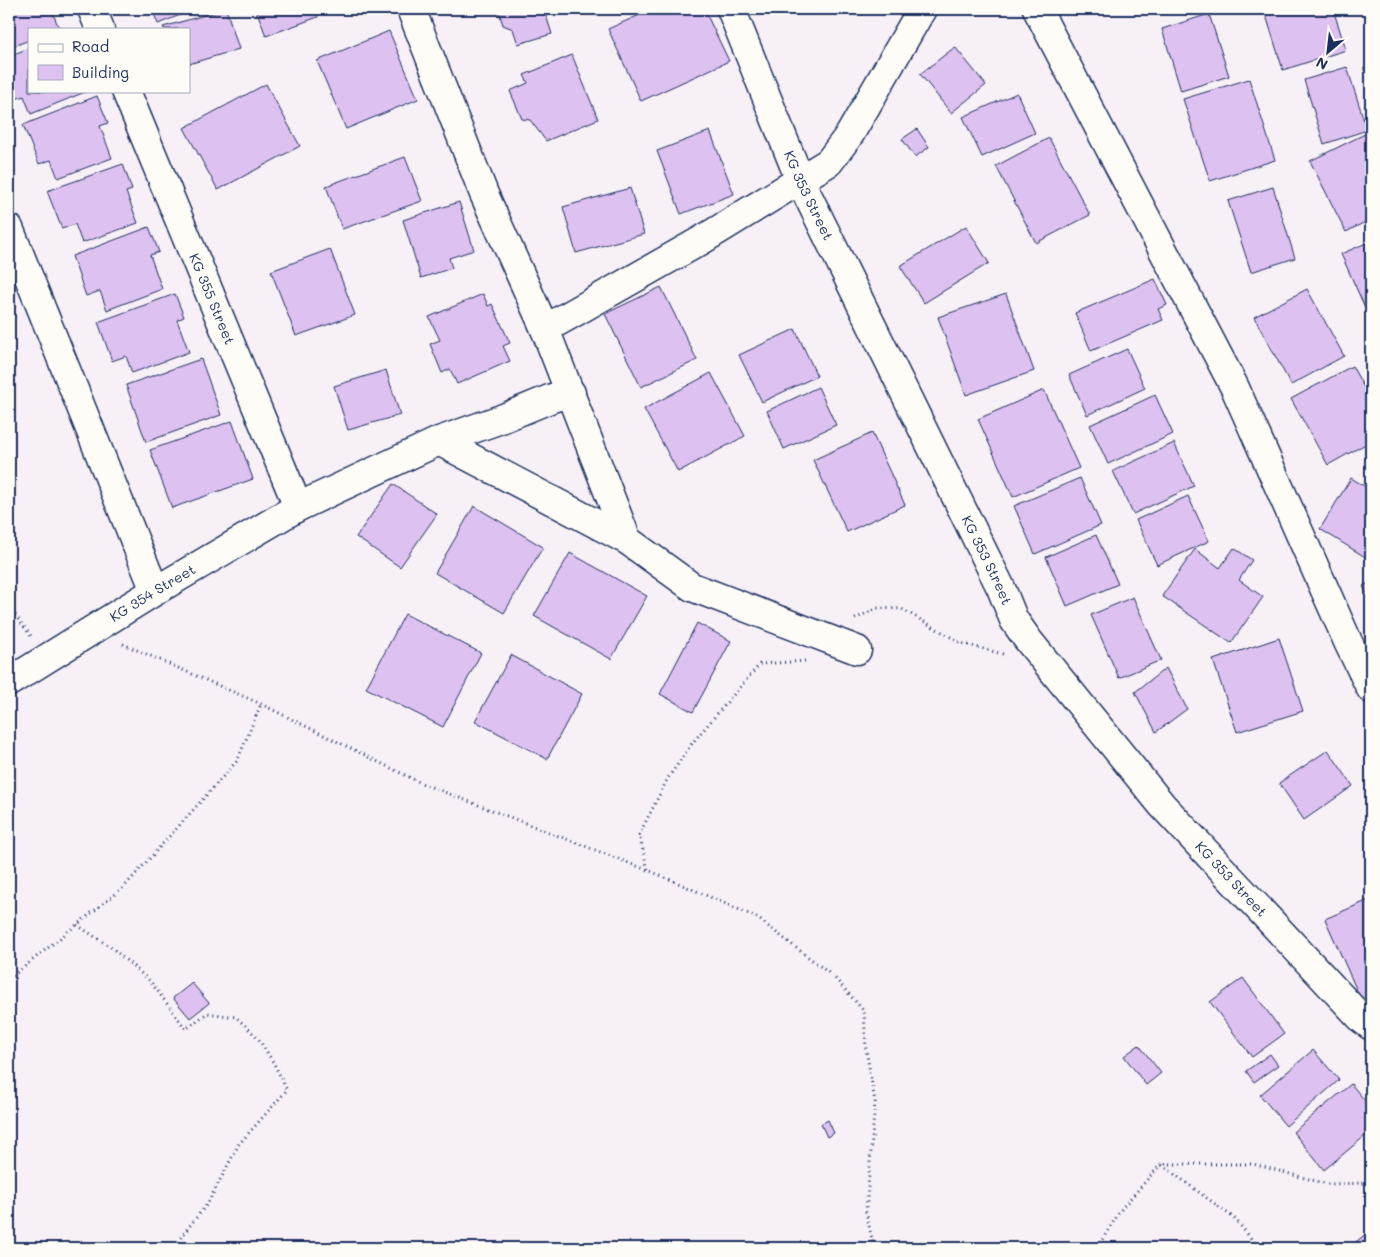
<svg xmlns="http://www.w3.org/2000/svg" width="1380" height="1257" font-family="Mali,sans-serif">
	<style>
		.building { fill: #ddc1f0; stroke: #1b2f5e }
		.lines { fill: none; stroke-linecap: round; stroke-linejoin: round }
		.minor-casing { stroke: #1b2f5e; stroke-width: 31 }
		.path { stroke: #1b2f5e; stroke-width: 3; stroke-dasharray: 1 4; stroke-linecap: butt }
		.minor { stroke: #fdfcf7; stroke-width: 28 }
		.labels { text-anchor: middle; stroke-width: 4; stroke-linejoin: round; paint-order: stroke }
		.street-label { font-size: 14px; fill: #1b2f5e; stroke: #fdfcf7 }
	</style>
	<rect width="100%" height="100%" fill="#f7f0f6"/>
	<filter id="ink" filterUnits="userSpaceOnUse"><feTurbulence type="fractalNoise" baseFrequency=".02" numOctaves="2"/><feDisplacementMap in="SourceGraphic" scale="10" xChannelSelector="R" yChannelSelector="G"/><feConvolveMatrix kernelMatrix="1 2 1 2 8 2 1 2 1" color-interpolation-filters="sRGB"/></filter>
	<g filter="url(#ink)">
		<g class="building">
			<polygon points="9,9 51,9 59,28 29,29 29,40 9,48"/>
			<polygon points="152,9 195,9 158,24"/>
			<polygon points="226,9 239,49 189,64 189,29 164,29 163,27"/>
			<polygon points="256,9 315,9 318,17 266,36"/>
			<polygon points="498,9 544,9 552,34 518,44 513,29 503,25"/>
			<polygon points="653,9 704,9 729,61 641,101 608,29"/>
			<polygon points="1264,9 1333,9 1346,50 1283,70"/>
			<polygon points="1209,14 1229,76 1181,91 1162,29"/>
			<polygon points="389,31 418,99 346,129 317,61"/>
			<polygon points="955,47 986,85 951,113 920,74"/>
			<polygon points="29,48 29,91 85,92 31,114 24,96 10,101 9,56"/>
			<polygon points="572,55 598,119 546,141 530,120 522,119 510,91 528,83 524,75"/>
			<polygon points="1347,67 1367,130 1324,144 1304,80"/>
			<polygon points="1249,79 1275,160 1210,181 1183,99"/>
			<polygon points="266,84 300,146 218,190 184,128"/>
			<polygon points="1017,93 1035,133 982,157 963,117"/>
			<polygon points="97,96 108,123 100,126 112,158 58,178 51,160 39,164 23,125"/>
			<polygon points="917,129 929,147 915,157 902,139"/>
			<polygon points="710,131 734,194 681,214 657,151"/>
			<polygon points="1369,132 1371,137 1371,219 1346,232 1310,161"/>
			<polygon points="1049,138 1090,215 1036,243 996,166"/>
			<polygon points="405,157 422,201 342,229 326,186"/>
			<polygon points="123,164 132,190 126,192 138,223 82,243 75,224 62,229 47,191"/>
			<polygon points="1273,187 1295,258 1251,272 1228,201"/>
			<polygon points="630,188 644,234 576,253 563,207"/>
			<polygon points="459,202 474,250 449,258 452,268 421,278 403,220"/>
			<polygon points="966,226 989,263 924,303 900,266"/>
			<polygon points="149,227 159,252 150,255 162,289 107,310 100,291 86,296 72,256"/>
			<polygon points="1371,241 1371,321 1341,254"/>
			<polygon points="330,249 355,315 296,336 271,271"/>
			<polygon points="1155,279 1167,305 1158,309 1163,320 1091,351 1075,313"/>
			<polygon points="661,287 697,360 641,387 605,314"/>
			<polygon points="1307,289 1344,356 1291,385 1254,317"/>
			<polygon points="175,294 184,317 177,320 189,352 132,373 126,356 112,361 98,322"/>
			<polygon points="483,294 488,306 492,304 510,343 503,346 510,361 457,384 450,369 442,373 430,344 440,340 429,317"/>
			<polygon points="1006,294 1034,371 966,395 938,317"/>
			<polygon points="795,329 817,376 762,402 739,355"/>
			<polygon points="1127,349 1145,388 1087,415 1069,375"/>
			<polygon points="201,359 221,415 146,442 126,385"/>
			<polygon points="1352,366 1371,400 1371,441 1328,465 1291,399"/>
			<polygon points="386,370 400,415 348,430 334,386"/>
			<polygon points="711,373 745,436 678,472 644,409"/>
			<polygon points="818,387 836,425 784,449 767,411"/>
			<polygon points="1044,390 1079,468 1013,497 978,419"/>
			<polygon points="1155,395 1173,434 1108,464 1090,425"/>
			<polygon points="232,421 253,479 172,508 150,450"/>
			<polygon points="872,433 905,505 847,532 813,460"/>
			<polygon points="1174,443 1194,486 1133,514 1113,471"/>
			<polygon points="1080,478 1101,525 1035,554 1014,506"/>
			<polygon points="1351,478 1371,490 1371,558 1370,560 1320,529"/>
			<polygon points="393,484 437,514 400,567 356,537"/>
			<polygon points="1188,496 1209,541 1157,565 1136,520"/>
			<polygon points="474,506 543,547 504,613 435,573"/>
			<polygon points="1096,535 1118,584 1067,606 1046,557"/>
			<polygon points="1234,548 1252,560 1239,580 1263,597 1231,643 1162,596 1195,549 1220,568"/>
			<polygon points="570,553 647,596 611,659 534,616"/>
			<polygon points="1371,582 1371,602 1363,586"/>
			<polygon points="1133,597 1161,660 1119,678 1091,615"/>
			<polygon points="405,614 481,653 443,727 366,688"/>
			<polygon points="697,623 731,641 693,712 660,694"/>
			<polygon points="1279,638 1303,711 1237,732 1213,660"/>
			<polygon points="511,655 582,694 547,759 475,721"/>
			<polygon points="1166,668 1187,709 1156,732 1135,692"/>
			<polygon points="1328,750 1353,786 1304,820 1279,783"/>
			<polygon points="1371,899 1371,998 1362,1002 1325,919"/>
			<polygon points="1243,978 1284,1034 1252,1057 1210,1002"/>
			<polygon points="192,983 209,1003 190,1018 173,998"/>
			<polygon points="1139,1045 1161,1073 1146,1085 1124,1056"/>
			<polygon points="1313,1050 1339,1080 1286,1126 1260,1095"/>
			<polygon points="1270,1054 1278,1065 1254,1082 1246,1071"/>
			<polygon points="1351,1084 1371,1108 1371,1131 1324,1170 1293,1132"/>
			<polygon points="828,1120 834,1133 827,1137 821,1124"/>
			<polygon points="1371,1230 1371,1248 1348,1248"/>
		</g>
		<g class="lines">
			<defs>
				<g id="minor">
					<polyline points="92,9 100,29"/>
					<polyline points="411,9 484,194 545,329 627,540"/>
					<path id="s1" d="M 731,9 L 800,180 L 1001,588 L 1014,620 L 1028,640 L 1162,805 L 1362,1019 L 1371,1026"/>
					<polyline points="1037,9 1235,388 1349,644 1371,689"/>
					<path id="s2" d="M 126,91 L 298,507"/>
					<polyline points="9,228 155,591"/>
					<polyline points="545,329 702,240 829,162 850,134 922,9"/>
					<polyline points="439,441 627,540 692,587 857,650"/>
					<path id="s3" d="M 9,682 L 155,591 L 298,507 L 439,441 L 501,419 L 552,398 L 571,393"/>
				</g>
			</defs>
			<use href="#minor" class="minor-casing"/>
			<g class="path">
				<polyline points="9,607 31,636"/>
				<polyline points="855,619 877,608 902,609 961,643 1003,654"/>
				<polyline points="123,644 261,704 421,783 647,870"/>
				<polyline points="805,661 760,664 693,742 668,778 639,835 648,870 756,917 833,976 864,1011 866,1049 875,1102 866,1212 874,1248"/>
				<polyline points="77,925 112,948 150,981 186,1029 207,1013 236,1017 258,1038 273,1062 287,1090 239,1144 208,1203 172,1248"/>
				<polyline points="9,979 124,887 237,761 261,704"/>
				<polyline points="1162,1165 1234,1218 1259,1248"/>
				<polyline points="1097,1248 1122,1208 1161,1164 1253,1164 1327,1184 1371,1183"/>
			</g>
			<use href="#minor" class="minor"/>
		</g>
	</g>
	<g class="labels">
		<g class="street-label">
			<text dy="5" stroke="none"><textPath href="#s1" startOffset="202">KG 353 Street</textPath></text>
			<text dy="5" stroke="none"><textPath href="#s2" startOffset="225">KG 355 Street</textPath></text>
			<text dy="5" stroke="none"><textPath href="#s1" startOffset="608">KG 353 Street</textPath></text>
			<text dy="5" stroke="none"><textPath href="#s3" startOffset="169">KG 354 Street</textPath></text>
			<text dy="5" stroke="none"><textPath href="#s1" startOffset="1012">KG 353 Street</textPath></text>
		</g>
	</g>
	<rect width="1380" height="1257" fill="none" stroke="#fdfcf7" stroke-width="30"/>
	<rect x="15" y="15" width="1350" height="1227" fill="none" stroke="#1b2f5e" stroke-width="2" filter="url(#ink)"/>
	<rect x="28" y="28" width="162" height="65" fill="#fdfcf7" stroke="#a3aaba"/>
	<rect x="38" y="44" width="25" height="8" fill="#fdfcf7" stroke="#a3aaba"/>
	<text x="72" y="52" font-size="15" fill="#1b2f5e">Road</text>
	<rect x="38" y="65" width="25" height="15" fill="#ddc1f0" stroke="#a3aaba"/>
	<text x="72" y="78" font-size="15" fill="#1b2f5e">Building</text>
	<g transform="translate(1328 52) rotate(208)" stroke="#fdfcf7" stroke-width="4" paint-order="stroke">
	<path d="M0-4L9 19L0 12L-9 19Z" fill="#1b2f5e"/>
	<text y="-8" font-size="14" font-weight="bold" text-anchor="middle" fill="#1b2f5e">N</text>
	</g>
</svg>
